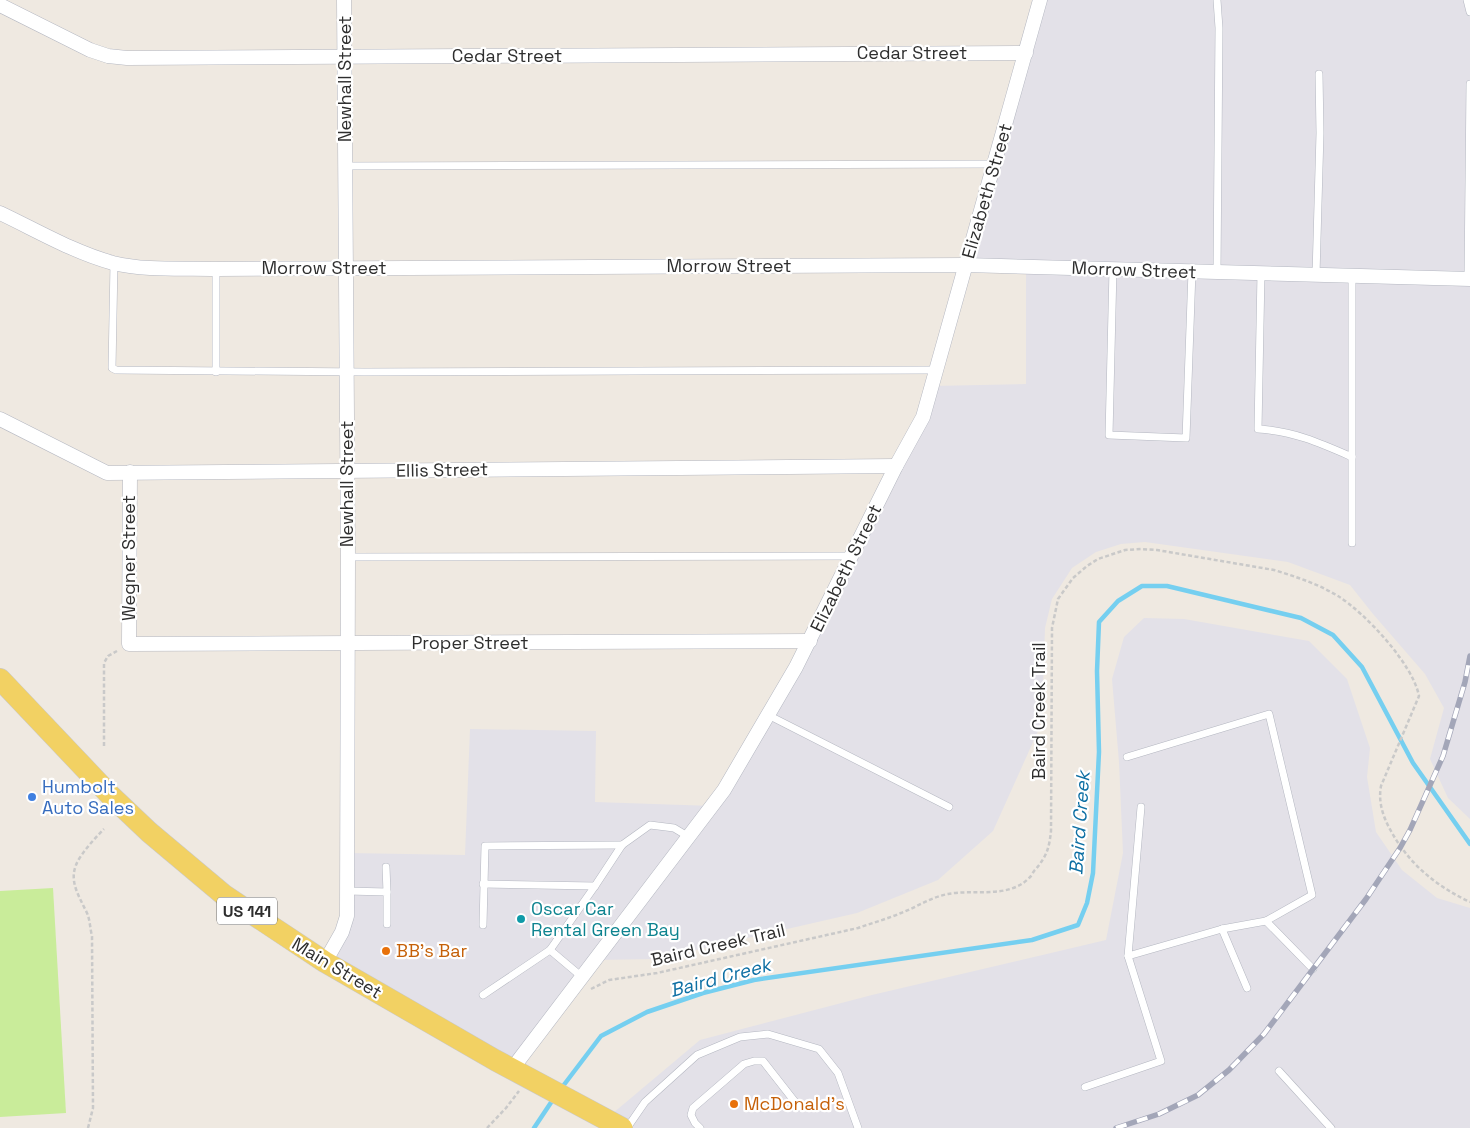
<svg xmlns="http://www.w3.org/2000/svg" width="1470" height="1128" font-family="'Space Grotesk',sans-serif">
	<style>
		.industrial { fill: #e3e1e8 }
		.pitch { fill: #c9ec9a }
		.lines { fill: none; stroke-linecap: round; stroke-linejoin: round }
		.stream { stroke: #75cff0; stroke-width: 4.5 }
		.service-casing { stroke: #b4b7c1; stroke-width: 8 }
		.minor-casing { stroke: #b4b7c1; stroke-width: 15 }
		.primary-casing { stroke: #c9c9c9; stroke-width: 22 }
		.path { stroke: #c9c9c9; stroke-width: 2.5; stroke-dasharray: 4 2.5; stroke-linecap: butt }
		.service { stroke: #fff; stroke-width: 7 }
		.minor { stroke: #fff; stroke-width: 14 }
		.primary { stroke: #f2d163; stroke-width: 21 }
		.rail-casing { stroke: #a3a6b8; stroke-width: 5.5 }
		.rail { stroke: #fff; stroke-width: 4; stroke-dasharray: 11; stroke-linecap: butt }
		.shop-dot { fill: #3f7fe0; stroke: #fff; stroke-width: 2 }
		.culture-dot { fill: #0f9aa8; stroke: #fff; stroke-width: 2 }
		.food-dot { fill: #e8710a; stroke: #fff; stroke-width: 2 }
		.labels { text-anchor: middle; stroke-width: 4.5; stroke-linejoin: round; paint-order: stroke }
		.shield { fill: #fff; stroke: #6d6d6d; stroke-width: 1 }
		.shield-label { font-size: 16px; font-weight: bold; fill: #2e2e2e }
		.street-label { font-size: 18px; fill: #2e2e2e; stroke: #fff }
		.shop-label { font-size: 18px; fill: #366cbe; stroke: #fff; text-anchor: start }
		.culture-label { font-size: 18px; fill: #0d838f; stroke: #fff; text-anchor: start }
		.food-label { font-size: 18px; fill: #c56008; stroke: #fff; text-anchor: start }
		.water-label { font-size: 19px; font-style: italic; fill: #0d6fa3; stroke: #fff }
	</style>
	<rect width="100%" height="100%" fill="#efe9e1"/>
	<g class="industrial">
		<polygon points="1040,0 1470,0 1470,819 1448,798 1430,759 1444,708 1425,674 1373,614 1350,585 1288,562 1145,542 1121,544 1096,552 1072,568 1052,599 1045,628 1042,715 1038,731 993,831 938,880 857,913 656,959 595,960 512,1069 325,962 342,932 347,853 465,855 470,729 596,731 595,802 713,806 762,726 932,386 1026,384 1026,267 966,265"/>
		<polygon points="1144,618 1184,619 1309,641 1347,679 1370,748 1367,777 1376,832 1402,870 1437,898 1470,908 1470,1128 622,1128 606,1119 700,1040 872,995 1106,940 1123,853 1119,762 1112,679 1124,637"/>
	</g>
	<polygon class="pitch" points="53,888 66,1113 0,1117 0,891"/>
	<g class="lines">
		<g class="stream">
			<polyline points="560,1090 601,1036 647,1012 703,993 754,980 1032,940 1078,925 1087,903 1093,873 1099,752 1097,671 1099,622 1118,601 1142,586 1167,586 1301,618 1333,635 1362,667 1413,763 1470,844"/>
			<polyline points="534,1128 554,1098"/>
		</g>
		<defs>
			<g id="service">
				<polyline points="1217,0 1219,28 1217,272"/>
				<polyline points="1467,0 1470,12"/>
				<polyline points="345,166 995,164"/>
				<polyline points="114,263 112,368 116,370 364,372 936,370"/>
				<polyline points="216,269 216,372"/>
				<polyline points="1113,269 1109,435 1186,438 1192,271"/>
				<path d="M 1261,273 L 1258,429 C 1293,431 1320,443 1352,457"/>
				<polyline points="1316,275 1320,133 1319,74"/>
				<polyline points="1352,276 1352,543"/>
				<polyline points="1468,279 1470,84"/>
				<polyline points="348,557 851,556"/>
				<polyline points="768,715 949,807"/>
				<polyline points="1127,757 1269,714 1312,895 1266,921 1222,929 1128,956 1141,807"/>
				<polyline points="386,867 387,892"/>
				<polyline points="483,884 595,886"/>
				<polyline points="347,891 387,892 387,924"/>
				<polyline points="1266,921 1313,969"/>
				<polyline points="483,925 485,846 622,845"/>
				<polyline points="1222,929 1247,988"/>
				<polyline points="550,950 582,977"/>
				<polyline points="483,995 550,950 595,886 622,845 650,825 674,828 689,837"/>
				<polyline points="1279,1071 1331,1128"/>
				<polyline points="1085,1087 1161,1061 1128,956"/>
				<polyline points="627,1128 645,1102 697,1055 740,1037 768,1034 819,1049 838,1073 858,1128"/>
				<polyline points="700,1128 695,1123 691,1115 693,1108 744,1064 754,1061 763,1061 799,1107"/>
			</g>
			<g id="minor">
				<polyline points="0,5 90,50 108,56 127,58 1026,53"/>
				<path d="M 0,213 C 36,230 73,252 113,263 C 145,271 183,268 216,269 L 966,265 L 1470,279"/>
				<polyline points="0,419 107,473 896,466"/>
				<polyline points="130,472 129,644 810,641"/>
				<polyline points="325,962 342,932 347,916 348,557 344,0"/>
				<polyline points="512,1069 724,790 796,667 896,466 923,417 1040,0"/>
			</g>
			<polyline id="primary" points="0,679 110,795 149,832 224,895 325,962 495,1060 622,1128"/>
		</defs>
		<use href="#service" class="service-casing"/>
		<use href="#minor" class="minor-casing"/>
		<use href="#primary" class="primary-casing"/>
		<g class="path">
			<polyline points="104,746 104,663 108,656 117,651"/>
			<path d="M 591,989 L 609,980 L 657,973 L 858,928 C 872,923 887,919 901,913 C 917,907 931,897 948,894 C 973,889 1009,899 1029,878 C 1032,876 1033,871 1036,869 C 1047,855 1049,849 1051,831 L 1052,628 L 1058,599 L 1073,578 L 1087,566 L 1098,559 L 1125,550 L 1141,549 L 1157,550 L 1274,570 C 1297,577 1318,584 1338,596 C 1365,613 1413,664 1419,696 L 1381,786 C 1378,802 1383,817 1391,831 C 1409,864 1436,886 1470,902"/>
			<path d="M 88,1128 L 93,1108 L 92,936 C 90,928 90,920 87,913 C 78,894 67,879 79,859 C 86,848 95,838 104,829"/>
			<polyline points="487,1128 506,1108 519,1091"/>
		</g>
		<use href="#service" class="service"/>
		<use href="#minor" class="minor"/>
		<use href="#primary" class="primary"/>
		<defs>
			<polyline id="rail" points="1116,1128 1159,1114 1198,1095 1229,1070 1264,1034 1366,899 1400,848 1410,830 1443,756 1465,682 1470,656"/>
		</defs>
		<use href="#rail" class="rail-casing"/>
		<use href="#rail" class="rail"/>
	</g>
	<circle class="shop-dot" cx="32" cy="797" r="5"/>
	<circle class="culture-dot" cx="521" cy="919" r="5"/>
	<g class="food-dot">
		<circle cx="386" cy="951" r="5"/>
		<circle cx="734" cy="1104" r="5"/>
	</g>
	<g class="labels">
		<rect class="shield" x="217" y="897.5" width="60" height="27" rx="4"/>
		<g class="shield-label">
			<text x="247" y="917">US 141</text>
		</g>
		<g class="street-label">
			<text x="912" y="59">Cedar Street</text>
			<text x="507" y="62">Cedar Street</text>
			<text transform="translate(345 79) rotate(-90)" y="6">Newhall Street</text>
			<text transform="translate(987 191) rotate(-74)" y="6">Elizabeth Street</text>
			<text x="729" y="272">Morrow Street</text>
			<text x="324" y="274">Morrow Street</text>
			<text transform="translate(1134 270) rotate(2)" y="6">Morrow Street</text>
			<text transform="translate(442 470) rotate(-1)" y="6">Ellis Street</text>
			<text transform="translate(347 484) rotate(-90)" y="6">Newhall Street</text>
			<text transform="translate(129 558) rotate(-90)" y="6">Wegner Street</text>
			<text transform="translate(846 568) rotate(-64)" y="6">Elizabeth Street</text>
			<text x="470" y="649">Proper Street</text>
			<text transform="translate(1039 711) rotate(-90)" y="6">Baird Creek Trail</text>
			<text transform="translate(718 945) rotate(-13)" y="6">Baird Creek Trail</text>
			<text transform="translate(337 968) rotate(31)" y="6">Main Street</text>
		</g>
		<g class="shop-label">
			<text x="42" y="793">Humbolt<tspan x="42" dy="21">Auto Sales</tspan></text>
		</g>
		<g class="culture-label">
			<text x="531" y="915">Oscar Car<tspan x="531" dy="21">Rental Green Bay</tspan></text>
		</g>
		<g class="food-label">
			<text x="396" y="957">BB's Bar</text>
			<text x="744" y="1110">McDonald's</text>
		</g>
		<g class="water-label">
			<text transform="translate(1079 823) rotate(-86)" y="7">Baird Creek</text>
			<text transform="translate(720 977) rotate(-15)" y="7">Baird Creek</text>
		</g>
	</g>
</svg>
